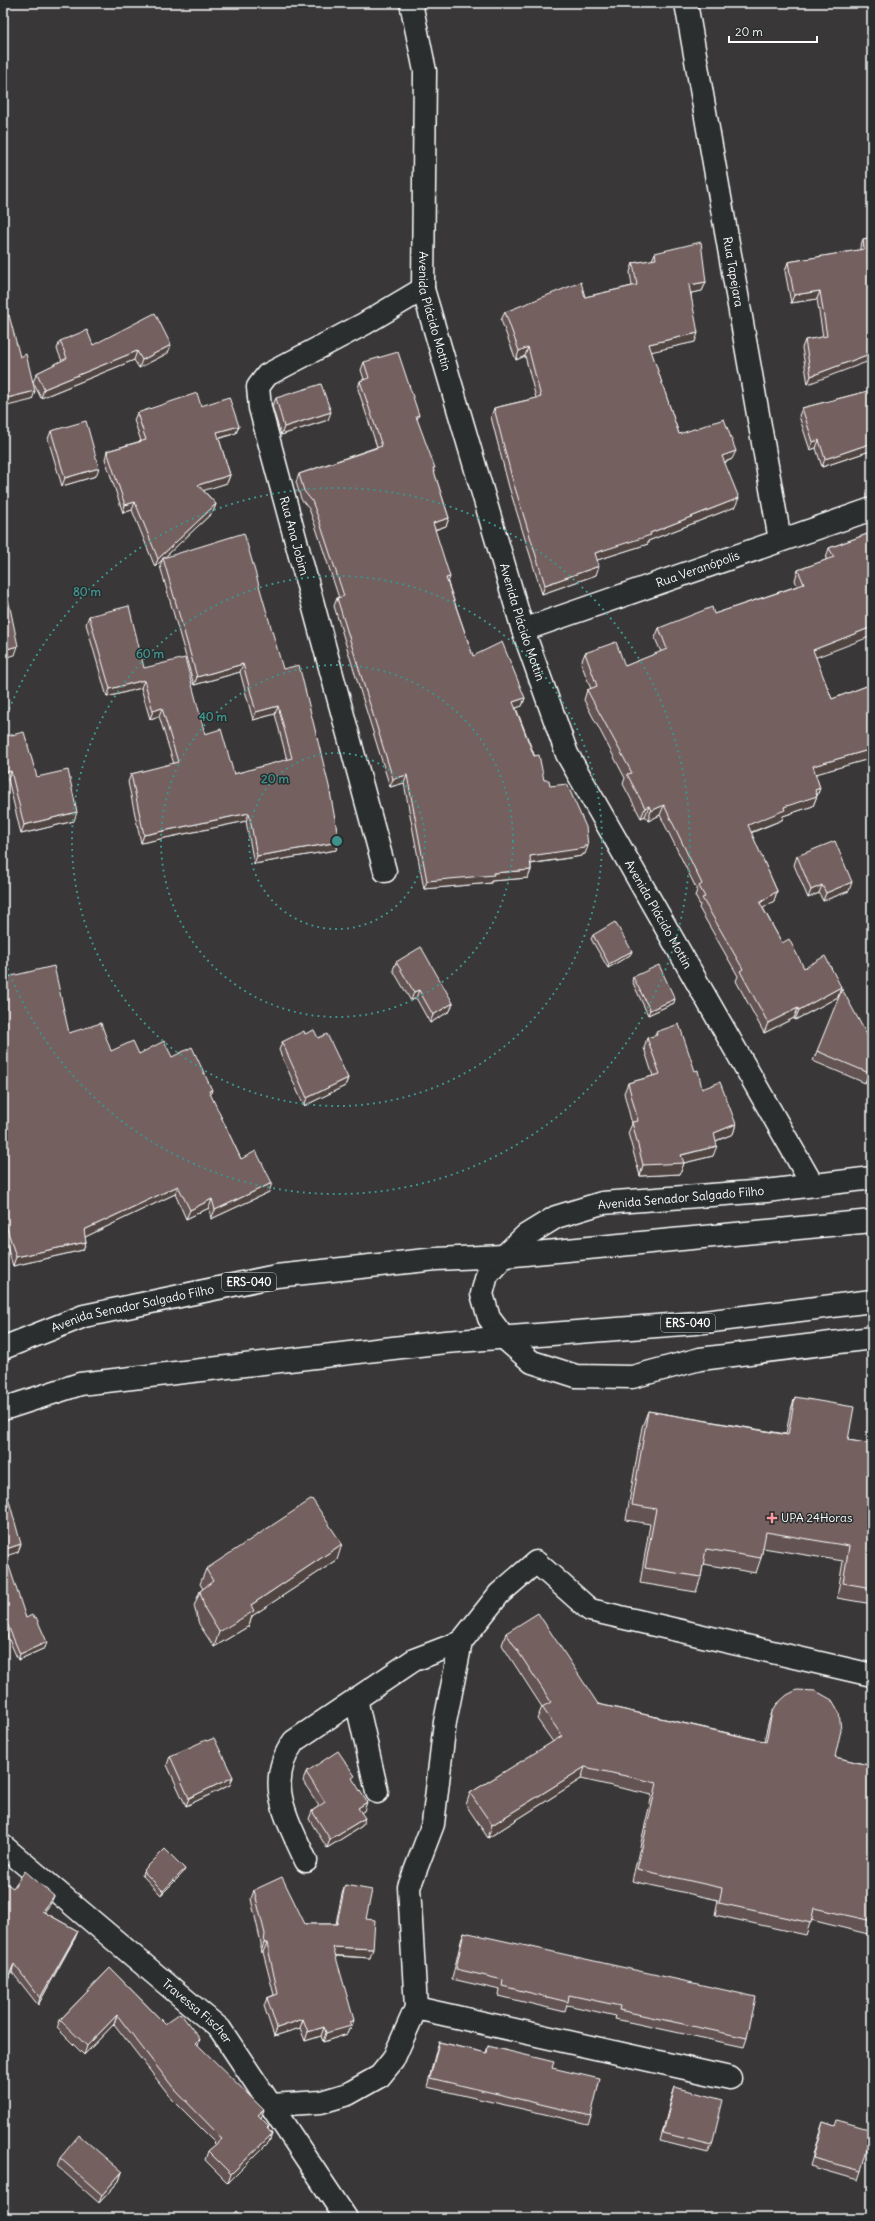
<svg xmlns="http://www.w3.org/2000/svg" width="875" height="2221" font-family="Delius,sans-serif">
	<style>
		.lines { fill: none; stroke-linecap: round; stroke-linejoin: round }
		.minor-casing { stroke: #fff; stroke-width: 25 }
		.major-casing { stroke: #fff; stroke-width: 25 }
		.minor { stroke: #2a2d2e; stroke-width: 22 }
		.major { stroke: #2a2d2e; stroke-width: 22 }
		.wall { fill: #645353; stroke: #fff }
		.shaded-wall { fill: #514443; stroke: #fff }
		.building { fill: #746160; stroke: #fff }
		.ring { fill: none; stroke: #3f918b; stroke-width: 2; stroke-dasharray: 2 4 }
		.poi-dot { fill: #ff9aa2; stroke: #2a2d2e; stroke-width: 1.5 }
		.labels { text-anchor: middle; stroke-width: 3; stroke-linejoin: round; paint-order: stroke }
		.shield { fill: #2a2d2e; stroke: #bfc0c0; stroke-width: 1 }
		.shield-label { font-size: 11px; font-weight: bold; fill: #fff }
		.street-label { font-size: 12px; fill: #fff; stroke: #2a2d2e }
		.poi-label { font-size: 12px; fill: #fff; stroke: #2a2d2e; text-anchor: start }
		.centre { fill: #3f918b; stroke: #2a2d2e; stroke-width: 2 }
		.ring-label { font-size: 12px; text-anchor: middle; font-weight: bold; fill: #3f918b; stroke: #2a2d2e; stroke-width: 3; stroke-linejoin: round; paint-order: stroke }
	</style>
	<rect width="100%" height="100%" fill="#393738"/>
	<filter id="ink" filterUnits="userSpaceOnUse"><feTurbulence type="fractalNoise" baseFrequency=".025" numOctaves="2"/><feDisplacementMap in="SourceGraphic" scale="8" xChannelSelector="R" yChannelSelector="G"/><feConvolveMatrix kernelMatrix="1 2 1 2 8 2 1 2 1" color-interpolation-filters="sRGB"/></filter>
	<g filter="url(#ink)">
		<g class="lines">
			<defs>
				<g id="minor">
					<path id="s1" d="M 686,3 L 780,540"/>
					<path id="s2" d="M 523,630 L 872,509"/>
					<polyline points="385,871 260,408 258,387 267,375 364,324 423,289"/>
					<polyline points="356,1699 377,1792"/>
					<path id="s3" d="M 3,1846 L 220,2029 L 346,2218"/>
					<path d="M 306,1861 C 287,1818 264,1783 294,1741 L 414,1660 L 461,1642"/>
					<polyline points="416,2008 730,2078"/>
					<polyline points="271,2105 321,2102 348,2094 380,2076 393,2060 416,2008 409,1887 433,1824 445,1722 461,1642 499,1594 536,1562 590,1610 872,1675"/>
				</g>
				<g id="major">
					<path id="s4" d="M 411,3 L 425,71 L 423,289 L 523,630 L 567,754 L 812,1184"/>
					<polyline points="872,1178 766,1191 602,1203 556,1217 525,1236 504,1256 487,1275 482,1294 489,1318 504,1338 532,1362 576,1376 632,1377 700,1359 872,1338"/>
					<path id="s5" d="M 3,1348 L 84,1316 L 276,1276 L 436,1259 L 504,1256 L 872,1221"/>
					<polyline points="3,1409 80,1384 445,1342 696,1323 872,1301"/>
				</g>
			</defs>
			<use href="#minor" class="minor-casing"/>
			<use href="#major" class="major-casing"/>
			<use href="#minor" class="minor"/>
			<use href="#major" class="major"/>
		</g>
		<g class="wall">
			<polygon points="872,237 808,384 802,348 805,340 823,337 817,299 791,303 785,271 788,262 860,250 860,247 863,239"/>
			<polygon points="655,253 706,282 702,291 691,293 695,342 651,351 679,434 732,459 724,463 735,507 648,541 648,544 597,560 596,575 542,594 509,487 491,417 494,408 536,398 525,356 516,360 501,320 505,312 585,297 632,286 630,272 633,263 652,260"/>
			<polygon points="60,341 93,345 168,353 139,368 134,360 41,398 33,382 37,373 62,361 57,349"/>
			<polygon points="364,362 419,415 417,420 449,518 446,526 435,530 448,583 473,656 525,698 522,706 516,708 544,780 550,786 585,854 583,854 582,856 531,864 531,870 528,878 491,881 491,883 424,889 404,783 390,787 334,606 337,598 339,598 316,528 309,509 301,499 296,482 299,474 377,447 358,389 360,381 364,379 361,370"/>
			<polygon points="872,390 872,446 870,451 822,467 816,448 810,450 799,416 802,408"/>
			<polygon points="276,398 328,420 281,435 272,406"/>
			<polygon points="201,406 239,426 236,433 219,439 230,475 227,483 203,490 216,504 213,512 165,557 283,669 339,842 336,850 254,864 246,821 141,843 128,782 131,774 174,764 159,716 150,719 141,688 107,697 86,624 89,616 144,668 205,734 234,774 287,760 275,714 253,720 240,672 194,685 160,566 162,560 155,567 132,510 123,513 105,459 107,451 141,441 134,420 137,413"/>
			<polygon points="51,431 96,476 62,486 48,439"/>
			<polygon points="870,533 815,658 832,699 872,684 872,771 869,759 815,774 820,788 813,806 783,816 782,820 751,833 777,891 774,901 763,908 782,943 804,968 841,987 838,997 795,1020 794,1018 764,1033 736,981 738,976 699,908 700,905 695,896 697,890 660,815 648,821 645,816 641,818 623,784 625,778 584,700 587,690 591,689 581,663 585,653 625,666 661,652 655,638 659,628 714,614 797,586 795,580 798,570 826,560 826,558 829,548"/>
			<polygon points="3,737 37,777 74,821 21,834 8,779"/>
			<polygon points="797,856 849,891 823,901 819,893 808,898 794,865"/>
			<polygon points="593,935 632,951 630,955 608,968 591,939"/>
			<polygon points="396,962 453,1003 450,1011 430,1023 416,998 411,1001 393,970"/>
			<polygon points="633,977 674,1003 648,1015 632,981"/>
			<polygon points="3,978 69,1033 111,1051 172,1057 210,1095 241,1159 269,1192 211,1219 209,1208 186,1219 175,1194 85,1237 86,1242 83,1250 13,1266 3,1234"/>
			<polygon points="872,1026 872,1067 865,1083 813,1061 817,1051 868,1037"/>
			<polygon points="656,1032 695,1071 702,1089 736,1124 733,1134 716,1141 713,1156 684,1163 680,1174 640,1176 628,1133 632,1124 624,1093 628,1083 653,1076 644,1048 647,1038 654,1036"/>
			<polygon points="305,1034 318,1038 348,1078 345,1086 304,1106 279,1050 282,1042"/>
			<polygon points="795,1397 848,1440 872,1444 872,1604 837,1598 843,1561 763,1548 761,1558 756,1573 703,1564 701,1577 696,1592 640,1583 650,1524 626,1520 642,1427 648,1411 786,1434 790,1412"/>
			<polygon points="337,1560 252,1616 249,1626 214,1647 199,1624 194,1606 200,1591 203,1589 200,1584 206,1569"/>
			<polygon points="3,1568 26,1618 45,1648 18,1660 3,1626"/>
			<polygon points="506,1633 598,1704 764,1741 768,1724 772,1712 835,1757 872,1766 872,1935 811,1920 806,1935 715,1915 718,1900 632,1881 652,1795 581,1779 488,1838 466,1805 470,1793 553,1742 537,1719 542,1707 502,1645"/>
			<polygon points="170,1756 233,1777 230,1785 186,1806 167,1765"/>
			<polygon points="306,1772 353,1780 364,1811 361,1812 362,1826 327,1848 309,1819 312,1811 319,1806 303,1781"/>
			<polygon points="143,1871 183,1873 161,1895 142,1875"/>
			<polygon points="345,1885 366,1919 370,1958 335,1956 351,2029 349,2029 347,2034 323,2042 321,2036 305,2041 300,2028 274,2036 264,2006 267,1998 274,1995 263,1952 261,1952 261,1943 251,1899 254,1890 305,1924 336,1924 342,1894"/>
			<polygon points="13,1888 51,1903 44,1912 78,1931 75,1938 38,2005 12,1972"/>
			<polygon points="464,1932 747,2038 744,2047 615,2019 616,2016 567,2005 565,2012 499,1996 500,1990 452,1979 461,1941"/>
			<polygon points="110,1968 165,2024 198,2045 261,2118 269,2126 268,2129 272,2134 269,2142 228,2183 205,2160 208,2151 216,2145 214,2143 215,2142 172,2099 114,2024 84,2055 57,2028 60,2020"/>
			<polygon points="439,2042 486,2053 488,2046 552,2068 591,2116 588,2124 427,2087 436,2051"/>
			<polygon points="675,2087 712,2145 708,2153 660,2141 672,2096"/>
			<polygon points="823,2122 835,2126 861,2171 858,2180 810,2166 820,2131"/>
			<polygon points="60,2158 122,2172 119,2181 99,2203 57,2166"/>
		</g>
		<g class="shaded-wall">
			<polygon points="706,282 702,291 686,294 689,285"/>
			<polygon points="820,291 817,299 791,303 794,295"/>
			<polygon points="698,333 695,342 646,353 649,344"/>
			<polygon points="171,345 168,353 139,368 142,360"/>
			<polygon points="528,347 525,356 516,360 519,351"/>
			<polygon points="137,351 134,360 41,398 44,389"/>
			<polygon points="872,353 872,360 808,384 811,376"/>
			<polygon points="35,391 32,400 3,407 3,399"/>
			<polygon points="331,412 328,420 281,435 284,427"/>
			<polygon points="239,426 236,433 214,440 217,432"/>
			<polygon points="870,432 872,432 872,439 867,440"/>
			<polygon points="819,440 816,448 810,450 813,442"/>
			<polygon points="872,443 872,446 870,451 822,467 825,459"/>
			<polygon points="736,451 732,459 718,465 722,456"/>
			<polygon points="99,468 96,476 62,486 65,478"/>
			<polygon points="230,475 227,483 196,493 198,485"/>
			<polygon points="739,498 735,507 648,541 648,544 591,562 595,553 650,533"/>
			<polygon points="135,502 132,510 123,513 125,505"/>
			<polygon points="216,504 213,512 163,559 163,558 162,560 155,567 158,559"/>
			<polygon points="449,518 446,526 430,531 433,523"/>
			<polygon points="599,566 596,575 542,594 545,585"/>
			<polygon points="450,577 447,585 446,578"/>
			<polygon points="872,627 872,636 809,660 813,650"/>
			<polygon points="18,646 15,655 3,658 3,650"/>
			<polygon points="243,664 240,672 194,685 197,677"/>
			<polygon points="144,680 141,688 107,697 110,689"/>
			<polygon points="525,698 522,706 510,710 513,702"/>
			<polygon points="278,706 275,714 253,720 256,712"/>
			<polygon points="162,708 159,716 150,719 153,711"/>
			<polygon points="872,749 869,759 809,776 813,766"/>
			<polygon points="11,771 8,779 3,781 3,773"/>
			<polygon points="407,775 404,783 390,787 393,779"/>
			<polygon points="820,788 813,806 783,816 782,820 744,835 748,825 784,807 815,790"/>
			<polygon points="664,805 660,815 648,821 651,811"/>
			<polygon points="649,806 645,816 641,818 645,808"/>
			<polygon points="77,812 74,821 21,834 24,825"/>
			<polygon points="249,813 246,821 141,843 144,835"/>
			<polygon points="339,842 336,850 254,864 257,856"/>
			<polygon points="584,846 588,846 585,854 583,854 582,856 527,864 530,856"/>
			<polygon points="531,870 528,878 491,881 491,883 424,889 427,881 493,873"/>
			<polygon points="852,882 849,891 823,901 826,893"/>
			<polygon points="822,885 819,893 808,898 811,890"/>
			<polygon points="777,891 774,901 756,913 760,903"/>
			<polygon points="632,951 630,955 608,968 609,964"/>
			<polygon points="841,987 838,997 795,1020 799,1010"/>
			<polygon points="419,990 416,998 411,1001 414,992"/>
			<polygon points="675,999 674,1003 648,1015 650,1010"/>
			<polygon points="453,1003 450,1011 430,1023 433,1015"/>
			<polygon points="798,1008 794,1018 764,1033 768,1023"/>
			<polygon points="872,1065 872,1067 865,1083 869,1073"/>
			<polygon points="348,1078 345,1086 304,1106 307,1098"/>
			<polygon points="212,1090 209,1099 209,1091"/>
			<polygon points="736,1124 733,1134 710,1143 714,1133"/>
			<polygon points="717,1146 713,1156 684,1163 680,1174 640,1176 643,1165"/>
			<polygon points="272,1183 269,1192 211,1219 215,1210"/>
			<polygon points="178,1186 175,1194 81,1239 84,1230"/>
			<polygon points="212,1199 209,1208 186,1219 190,1210"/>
			<polygon points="86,1242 83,1250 13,1266 16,1257"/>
			<polygon points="21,1544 18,1552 3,1557 3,1550"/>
			<polygon points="342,1544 337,1560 252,1616 249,1626 214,1647 219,1632 251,1605"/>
			<polygon points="47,1642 45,1648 18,1660 20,1654"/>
			<polygon points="585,1767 581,1779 488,1838 492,1825"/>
			<polygon points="233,1777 230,1785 186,1806 189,1798"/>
			<polygon points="367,1802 364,1811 355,1816 358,1808"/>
			<polygon points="365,1818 362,1826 327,1848 330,1839"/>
			<polygon points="185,1869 183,1873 161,1895 163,1891"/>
			<polygon points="54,1896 51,1903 40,1918 42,1911"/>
			<polygon points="78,1931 75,1938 38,2005 40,1998"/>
			<polygon points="264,1943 267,1943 263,1952 261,1952"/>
			<polygon points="333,1947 373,1949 370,1958 329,1955"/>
			<polygon points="14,1964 12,1972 3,1990 3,1988"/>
			<polygon points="117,2015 114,2024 84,2055 87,2046"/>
			<polygon points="303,2019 300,2028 274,2036 277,2028"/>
			<polygon points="354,2020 351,2029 349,2029 347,2034 323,2042 326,2033 349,2022"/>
			<polygon points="324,2027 321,2036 305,2041 308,2032"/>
			<polygon points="200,2039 197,2048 196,2043"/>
			<polygon points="264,2110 261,2118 258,2115"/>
			<polygon points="272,2134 269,2142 228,2183 231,2174"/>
			<polygon points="122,2172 119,2181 99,2203 102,2195"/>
		</g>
		<g class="building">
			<polygon points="872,237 872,353 811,376 805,340 827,336 820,291 794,295 788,262 864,249 863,239"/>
			<polygon points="701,242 706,282 689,285 698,333 649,344 679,434 724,419 736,451 722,456 739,498 650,533 651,535 595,553 599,566 545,585 512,478 494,408 541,397 528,347 519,351 505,312 581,282 585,297 637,285 633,263 656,259 655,253"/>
			<polygon points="155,313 171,345 142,360 137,351 44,389 37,373 67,358 60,341 87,330 93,345"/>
			<polygon points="9,315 20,357 26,354 35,391 3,399 3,317"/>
			<polygon points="398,352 419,415 416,416 435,468 433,468 449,518 433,523 450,577 446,578 473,656 502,642 525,698 513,702 534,756 539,755 544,780 549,780 550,786 567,784 586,827 588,846 584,846 585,848 530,856 531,870 493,873 494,875 427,881 407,775 393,779 337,598 344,596 319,520 312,501 304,491 299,474 382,446 360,381 369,378 364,362"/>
			<polygon points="321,384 331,412 284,427 276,398"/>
			<polygon points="872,390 872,432 870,432 872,440 872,443 825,459 819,440 813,442 802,408"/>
			<polygon points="197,393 201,406 229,397 239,426 217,432 230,475 198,485 216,504 158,559 135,502 125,505 107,451 146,440 137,413"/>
			<polygon points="86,421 99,468 65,478 51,431"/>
			<polygon points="244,533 283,669 299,665 329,786 339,842 257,856 249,813 144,835 131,774 178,762 162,708 153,711 144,680 110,689 89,616 129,606 144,668 185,658 205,734 221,729 234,774 292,758 278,706 256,712 243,664 197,677 163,558"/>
			<polygon points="870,533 872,537 872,627 813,650 832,699 872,684 872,749 813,766 820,788 815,790 817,796 784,807 785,810 748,825 777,891 760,903 782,943 789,939 804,968 825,956 841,987 799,1010 798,1008 768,1023 740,971 743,969 702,898 705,897 699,886 702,884 664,805 651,811 649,806 645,808 627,774 632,773 587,690 597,686 585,653 616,642 625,666 667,649 659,628 712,607 714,614 804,584 798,570 834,557 829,548"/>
			<polygon points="3,577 8,598 18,646 3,650"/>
			<polygon points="24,732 37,777 68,770 77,812 24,825 11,771 3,773 3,737"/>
			<polygon points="835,841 852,882 826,893 822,885 811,890 797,856"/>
			<polygon points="615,922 632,951 609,964 593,935"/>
			<polygon points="421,947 453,1003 433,1015 419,990 414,992 396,962"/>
			<polygon points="659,965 675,999 650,1010 633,977"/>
			<polygon points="54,966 69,1033 101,1023 111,1051 133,1041 139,1054 164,1041 172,1057 192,1047 212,1090 209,1091 241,1159 256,1151 272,1183 215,1210 212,1199 190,1210 178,1186 84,1230 86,1242 16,1257 3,1216 3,978"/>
			<polygon points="842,989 868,1037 872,1026 872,1043 871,1043 872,1045 872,1065 869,1073 817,1051"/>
			<polygon points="679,1024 695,1071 698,1070 702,1089 720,1082 736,1124 714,1133 717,1146 681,1155 684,1163 643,1165 632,1122 638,1121 628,1083 660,1074 647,1038 657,1035 656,1032"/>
			<polygon points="314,1030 318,1038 327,1034 348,1078 307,1098 282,1042 304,1031 305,1034"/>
			<polygon points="795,1397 854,1407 848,1440 872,1444 872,1588 843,1583 849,1546 766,1532 761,1558 706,1549 701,1577 645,1568 656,1509 632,1505 648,1411 788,1435"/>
			<polygon points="8,1497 21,1544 3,1550 3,1499"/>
			<polygon points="312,1499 342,1544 251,1605 254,1611 219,1632 205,1609 200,1591 213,1581 206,1569"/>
			<polygon points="9,1566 26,1618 32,1615 34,1618 36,1617 47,1642 20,1654 3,1614 3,1568"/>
			<polygon points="538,1613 598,1704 766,1742 772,1712 777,1704 787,1695 797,1690 816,1691 832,1700 839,1712 841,1730 835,1757 872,1766 872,1921 814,1908 811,1923 719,1903 722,1888 637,1869 657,1783 585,1767 492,1825 470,1793 562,1736 542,1707 551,1702 506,1633"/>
			<polygon points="214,1738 233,1777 189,1798 170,1756 206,1740 207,1741"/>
			<polygon points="338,1751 355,1776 352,1778 367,1802 358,1808 365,1818 330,1839 312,1811 325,1802 306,1772"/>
			<polygon points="165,1849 185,1869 163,1891 143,1871"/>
			<polygon points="25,1871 54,1896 42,1911 78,1931 40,1998 14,1964 3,1988 3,1881 13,1888"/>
			<polygon points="282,1877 305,1924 337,1924 345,1885 372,1890 366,1919 375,1920 373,1949 333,1947 354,2020 349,2022 351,2026 326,2033 324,2027 308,2032 303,2019 277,2028 267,1998 278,1994 267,1943 264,1943 265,1934 254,1890"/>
			<polygon points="464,1932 756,1997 747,2038 619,2010 620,2006 569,1995 568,2002 502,1986 503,1980 456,1969"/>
			<polygon points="110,1968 165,2024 180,2013 200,2039 196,2043 264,2110 258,2115 269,2126 267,2128 272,2134 231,2174 208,2151 222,2139 217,2135 218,2134 175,2090 117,2015 87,2046 60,2020"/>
			<polygon points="439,2042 487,2053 488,2046 554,2062 552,2068 600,2079 591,2116 430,2078"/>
			<polygon points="675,2087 723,2100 712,2145 663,2133"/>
			<polygon points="837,2120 872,2130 861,2171 813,2158 823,2122 835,2126"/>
			<polygon points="79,2135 122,2172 102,2195 60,2158"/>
			<polygon points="236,2211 244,2218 229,2218"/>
			<polygon points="857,2213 857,2218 786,2218 786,2215"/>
		</g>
	</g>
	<g class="ring">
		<circle cx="337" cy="841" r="88"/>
		<circle cx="337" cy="841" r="176"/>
		<circle cx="337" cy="841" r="265"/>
		<path d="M3 726A353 353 0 1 1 3 956"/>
	</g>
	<path class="poi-dot" d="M770 1512h4v4h4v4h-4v4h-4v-4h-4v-4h4z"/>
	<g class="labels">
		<g class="shield">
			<rect x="222" y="1273" width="54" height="18" rx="3"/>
			<rect x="661" y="1314" width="54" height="18" rx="3"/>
		</g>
		<g class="shield-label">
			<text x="249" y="1286">ERS-040</text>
			<text x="688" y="1327">ERS-040</text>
		</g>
		<g class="street-label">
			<text dy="4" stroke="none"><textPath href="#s1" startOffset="273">Rua Tapejara</textPath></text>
			<text dy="4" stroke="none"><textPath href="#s4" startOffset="311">Avenida Plácido Mottin</textPath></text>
			<text transform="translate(294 536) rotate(75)" y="4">Rua Ana Jobim</text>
			<text dy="4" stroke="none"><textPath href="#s2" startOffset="185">Rua Veranópolis</textPath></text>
			<text dy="4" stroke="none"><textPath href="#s4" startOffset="635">Avenida Plácido Mottin</textPath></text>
			<text dy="4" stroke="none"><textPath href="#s4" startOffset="959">Avenida Plácido Mottin</textPath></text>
			<text transform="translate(681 1198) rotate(-5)" y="4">Avenida Senador Salgado Filho</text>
			<text dy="4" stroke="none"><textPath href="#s5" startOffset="136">Avenida Senador Salgado Filho</textPath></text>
			<text dy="4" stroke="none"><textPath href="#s3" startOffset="255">Travessa Fischer</textPath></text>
		</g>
		<g class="poi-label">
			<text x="781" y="1522">UPA 24Horas</text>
		</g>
	</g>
	<circle cx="337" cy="841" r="6" class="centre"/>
	<g class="ring-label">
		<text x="87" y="596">80 m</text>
		<text x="150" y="658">60 m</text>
		<text x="213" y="721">40 m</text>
		<text x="275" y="783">20 m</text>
	</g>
	<rect width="875" height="2221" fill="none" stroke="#2a2d2e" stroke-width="16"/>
	<rect x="8" y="8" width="859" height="2205" fill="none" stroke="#fff" stroke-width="1.5" filter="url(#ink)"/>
	<path d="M729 36v6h88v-6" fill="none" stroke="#ffffff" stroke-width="2"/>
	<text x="735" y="36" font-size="12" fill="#ffffff" stroke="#2a2d2e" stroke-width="3" paint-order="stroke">20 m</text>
</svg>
